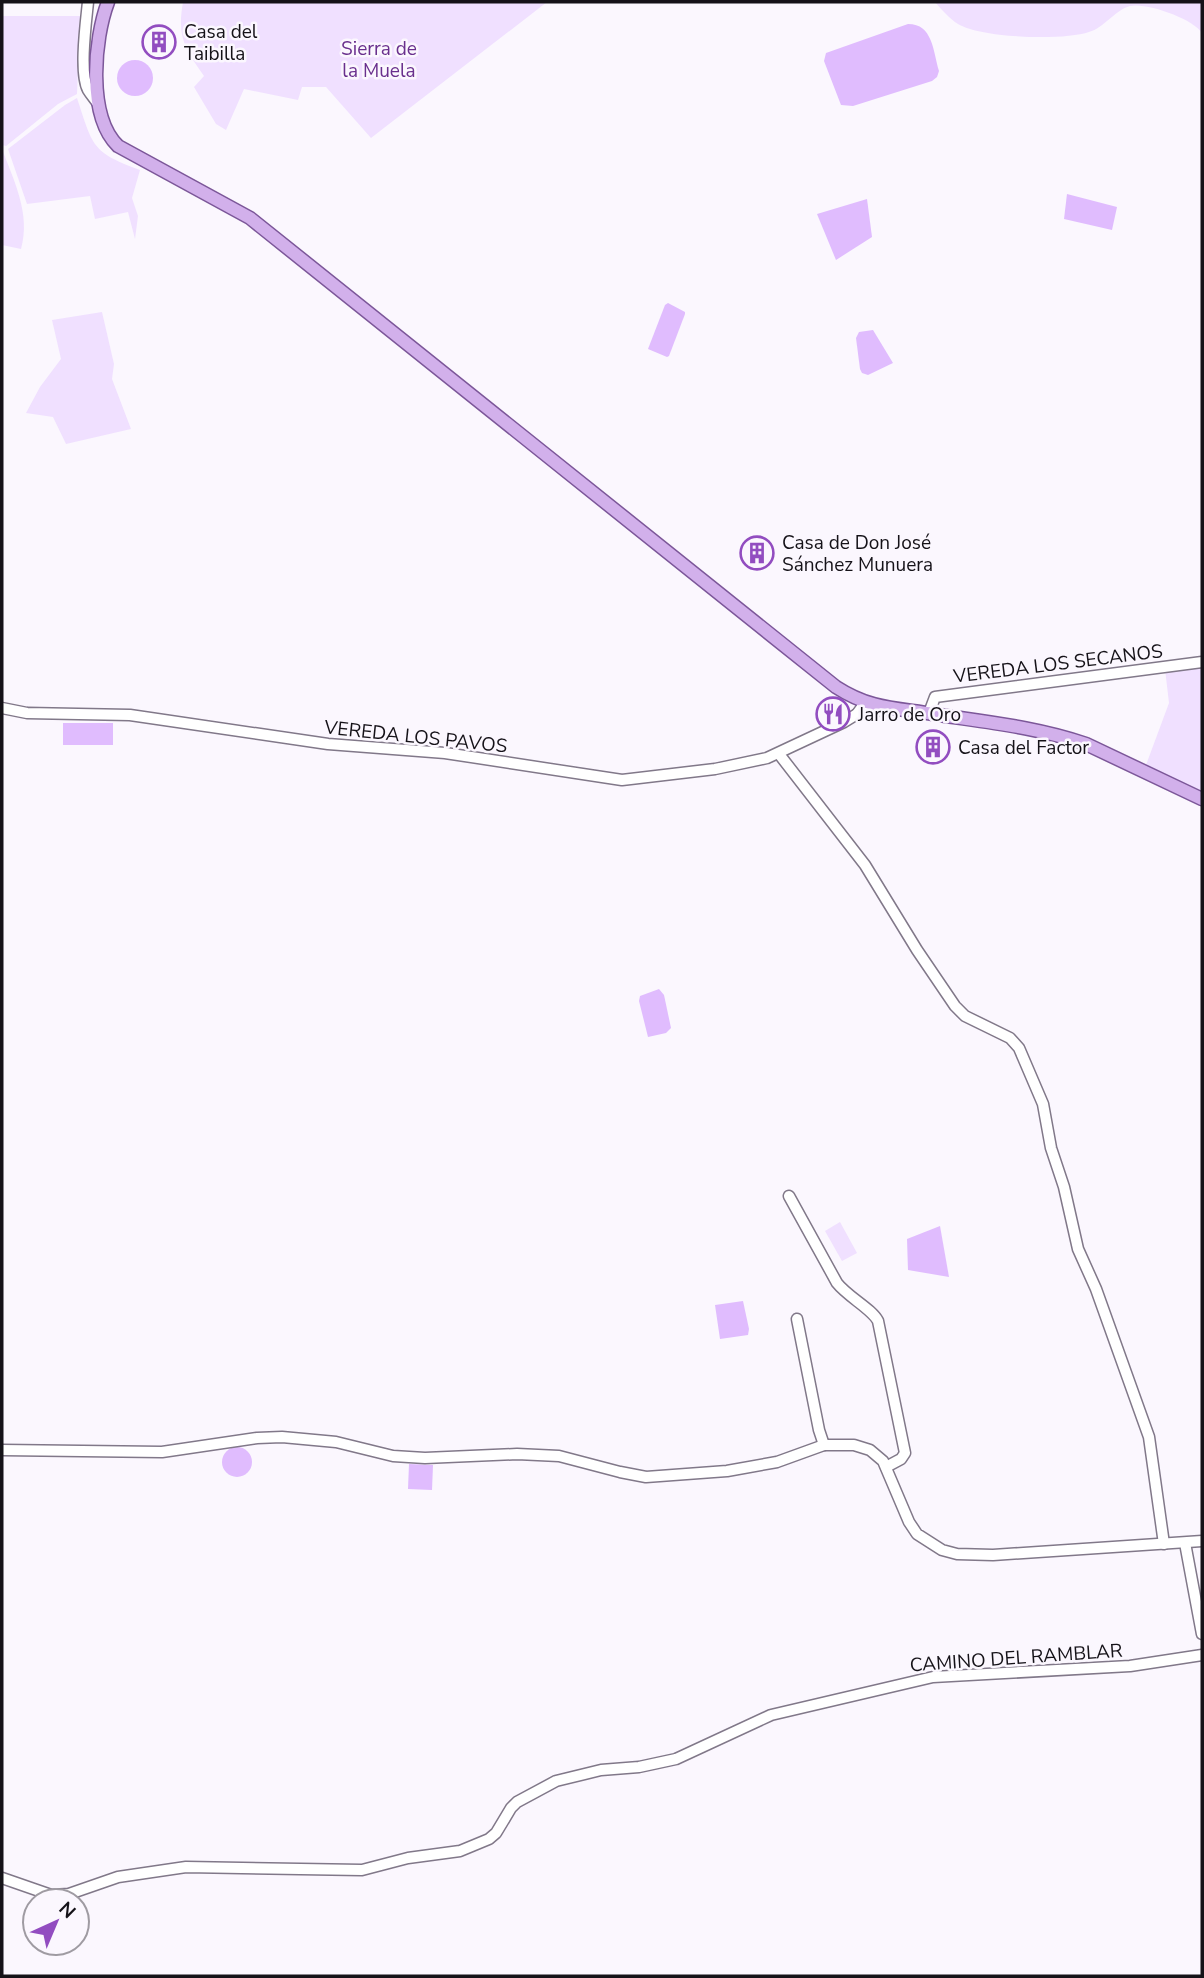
<svg xmlns="http://www.w3.org/2000/svg" width="1204" height="1978" font-family="'Nunito Sans',sans-serif">
	<style>
		.green { fill: #f0e0ff }
		.water { fill: #e0bcfe }
		.lines { fill: none; stroke-linecap: round; stroke-linejoin: round }
		.minor-casing { stroke: #817889; stroke-width: 13 }
		.major-casing { stroke: #7c5799; stroke-width: 15 }
		.minor { stroke: #fff; stroke-width: 10 }
		.major { stroke: #d2b0eb; stroke-width: 12 }
		.labels { text-anchor: middle; stroke-width: 5; stroke-linejoin: round; paint-order: stroke }
		.poi-label { font-size: 19px; fill: #151218; stroke: #fbf7fe; text-anchor: start }
		.park-label { font-size: 19px; fill: #692f8d; stroke: #fbf7fe }
		.street-label { font-size: 19px; fill: #151218; stroke: #fbf7fe }
	</style>
	<rect width="100%" height="100%" fill="#fbf7fe"/>
	<g class="green">
		<path d="M 183,2 L 547,2 L 371,138 L 326,87 L 302,87 L 298,100 L 244,89 L 226,130 L 216,124 L 194,87 L 204,76 C 184,48 177,36 183,2 Z"/>
		<path d="M 935,2 L 1202,2 L 1202,33 C 1194,19 1146,2 1130,6 C 1115,10 1104,28 1089,32 C 1063,41 981,38 958,24 C 950,19 941,9 935,2 Z"/>
		<polygon points="2,16 80,16 77,94 58,104 6,146 2,145"/>
		<path d="M 77,98 C 93,146 91,152 140,170 L 132,198 L 138,216 L 135,239 L 128,212 L 95,219 L 90,196 L 27,204 L 8,149 L 65,105 Z"/>
		<path d="M 2,149 C 14,181 31,214 21,249 L 2,245 Z"/>
		<polygon points="102,312 114,364 112,379 131,429 66,444 53,417 26,413 40,387 61,359 52,320"/>
		<polygon points="1202,664 1202,792 1146,765 1169,703 1165,669"/>
		<polygon points="840,1222 857,1253 842,1261 825,1231"/>
	</g>
	<g class="water">
		<path d="M 908,24 C 933,24 933,51 939,71 L 937,77 L 932,81 L 853,106 L 841,105 L 824,61 L 826,53 Z"/>
		<circle cx="135" cy="78" r="18"/>
		<polygon points="1067,194 1117,207 1112,230 1064,219"/>
		<polygon points="867,199 872,237 836,260 817,214"/>
		<polygon points="668,303 685,312 685,314 669,356 667,357 648,349 665,305"/>
		<polygon points="873,330 893,363 868,375 862,373 860,369 856,338 859,332"/>
		<rect x="63" y="723" width="50" height="22"/>
		<polygon points="659,989 664,995 671,1028 666,1033 648,1037 639,1001 640,996"/>
		<polygon points="940,1226 949,1277 908,1270 907,1239"/>
		<polygon points="743,1301 749,1329 748,1335 720,1339 715,1305"/>
		<circle cx="237" cy="1462" r="15"/>
		<polygon points="409,1464 433,1465 432,1490 408,1489"/>
	</g>
	<g class="lines">
		<defs>
			<g id="minor">
				<path d="M 88,2 C 86,22 79,73 88,90 C 91,95 95,99 98,104"/>
				<polyline points="2,708 27,713 130,715 328,744 445,753 622,780 715,769 767,758 844,722 857,714 865,703"/>
				<polyline points="929,713 935,697 1202,662"/>
				<polyline points="857,714 889,709"/>
				<polyline points="779,754 865,865 917,950 955,1006 965,1016 1010,1038 1019,1048 1043,1104 1051,1148 1064,1187 1078,1249 1096,1289 1149,1437 1164,1544"/>
				<path d="M 789,1196 L 837,1283 C 848,1297 872,1309 878,1321 L 905,1453 L 901,1459 L 886,1467"/>
				<polyline points="797,1319 819,1430 824,1445"/>
				<polyline points="2,1450 162,1452 257,1438 282,1437 336,1442 393,1456 425,1458 517,1454 559,1456 620,1472 646,1477 727,1471 777,1462 824,1445 854,1445 870,1450 883,1461 909,1522 917,1534 942,1550 957,1554 993,1555 1202,1541"/>
				<polyline points="1185,1543 1202,1634"/>
				<polyline points="2,1878 51,1895 69,1894 118,1877 186,1867 362,1870 408,1858 460,1851 489,1839 496,1833 511,1808 517,1802 556,1781 601,1770 639,1767 676,1759 771,1715 933,1677 1130,1666 1202,1655"/>
			</g>
			<path id="major" d="M 108,2 C 94,39 87,116 118,146 L 250,218 L 836,687 C 870,709 895,708 933,714 C 985,722 1037,727 1086,744 L 1202,799"/>
		</defs>
		<use href="#minor" class="minor-casing"/>
		<use href="#major" class="major-casing"/>
		<use href="#minor" class="minor"/>
		<use href="#major" class="major"/>
	</g>
	<defs>
		<symbol id="building-ring" viewBox="-11 -11 22 22"><circle r="9.5" fill="#fbf7fe" stroke="#924dc0" stroke-width="1.5"/><path d="M-4-6H4V6H1V3H-1V6H-4ZM-2.5-4.3h1.7v1.8h-1.7ZM.8-4.3h1.7v1.8H.8ZM-2.5-1h1.7V.8h-1.7ZM.8-1h1.7V.8H.8Z" fill="#924dc0"/></symbol>
		<symbol id="restaurant-ring" viewBox="-11 -11 22 22"><circle r="9.5" fill="#fbf7fe" stroke="#924dc0" stroke-width="1.5"/><path d="M-5-6h1v4h1v-4h1v4h1v-4h1v5L-1.5 .5V6h-2V.5L-5-1ZM5-6V6H3V1.5H1.5Q1.5-4 5-6Z" fill="#924dc0"/></symbol>
	</defs>
	<g fill-rule="evenodd">
		<use href="#building-ring" x="140" y="23" width="38" height="38"/>
		<use href="#building-ring" x="738" y="534" width="38" height="38"/>
		<use href="#restaurant-ring" x="814" y="695" width="38" height="38"/>
		<use href="#building-ring" x="914" y="728" width="38" height="38"/>
	</g>
	<g class="labels">
		<g class="poi-label">
			<text x="184" y="38">Casa del<tspan x="184" dy="22">Taibilla</tspan></text>
			<text x="782" y="549">Casa de Don José<tspan x="782" dy="22">Sánchez Munuera</tspan></text>
			<text x="858" y="721">Jarro de Oro</text>
			<text x="958" y="754">Casa del Factor</text>
		</g>
		<g class="park-label">
			<text x="379" y="55">Sierra de<tspan x="379" dy="22">la Muela</tspan></text>
		</g>
		<g class="street-label">
			<text transform="translate(1058 663) rotate(-7)" y="7">VEREDA LOS SECANOS</text>
			<text transform="translate(416 736) rotate(6)" y="7">VEREDA LOS PAVOS</text>
			<text transform="translate(1016 1657) rotate(-4)" y="7">CAMINO DEL RAMBLAR</text>
		</g>
	</g>
	<rect width="1204" height="1978" fill="none" stroke="#151218" stroke-width="7"/>
	<g transform="translate(56 1922) rotate(44)"><circle r="33" fill="#fbf7fe" stroke="#9f9ba2" stroke-width="2"/>
	<path d="M0-5L12 26L0 18L-12 26Z" fill="#924dc0"/>
	<text y="-10" font-size="19" font-weight="bold" text-anchor="middle" fill="#151218">N</text>
	</g>
</svg>
